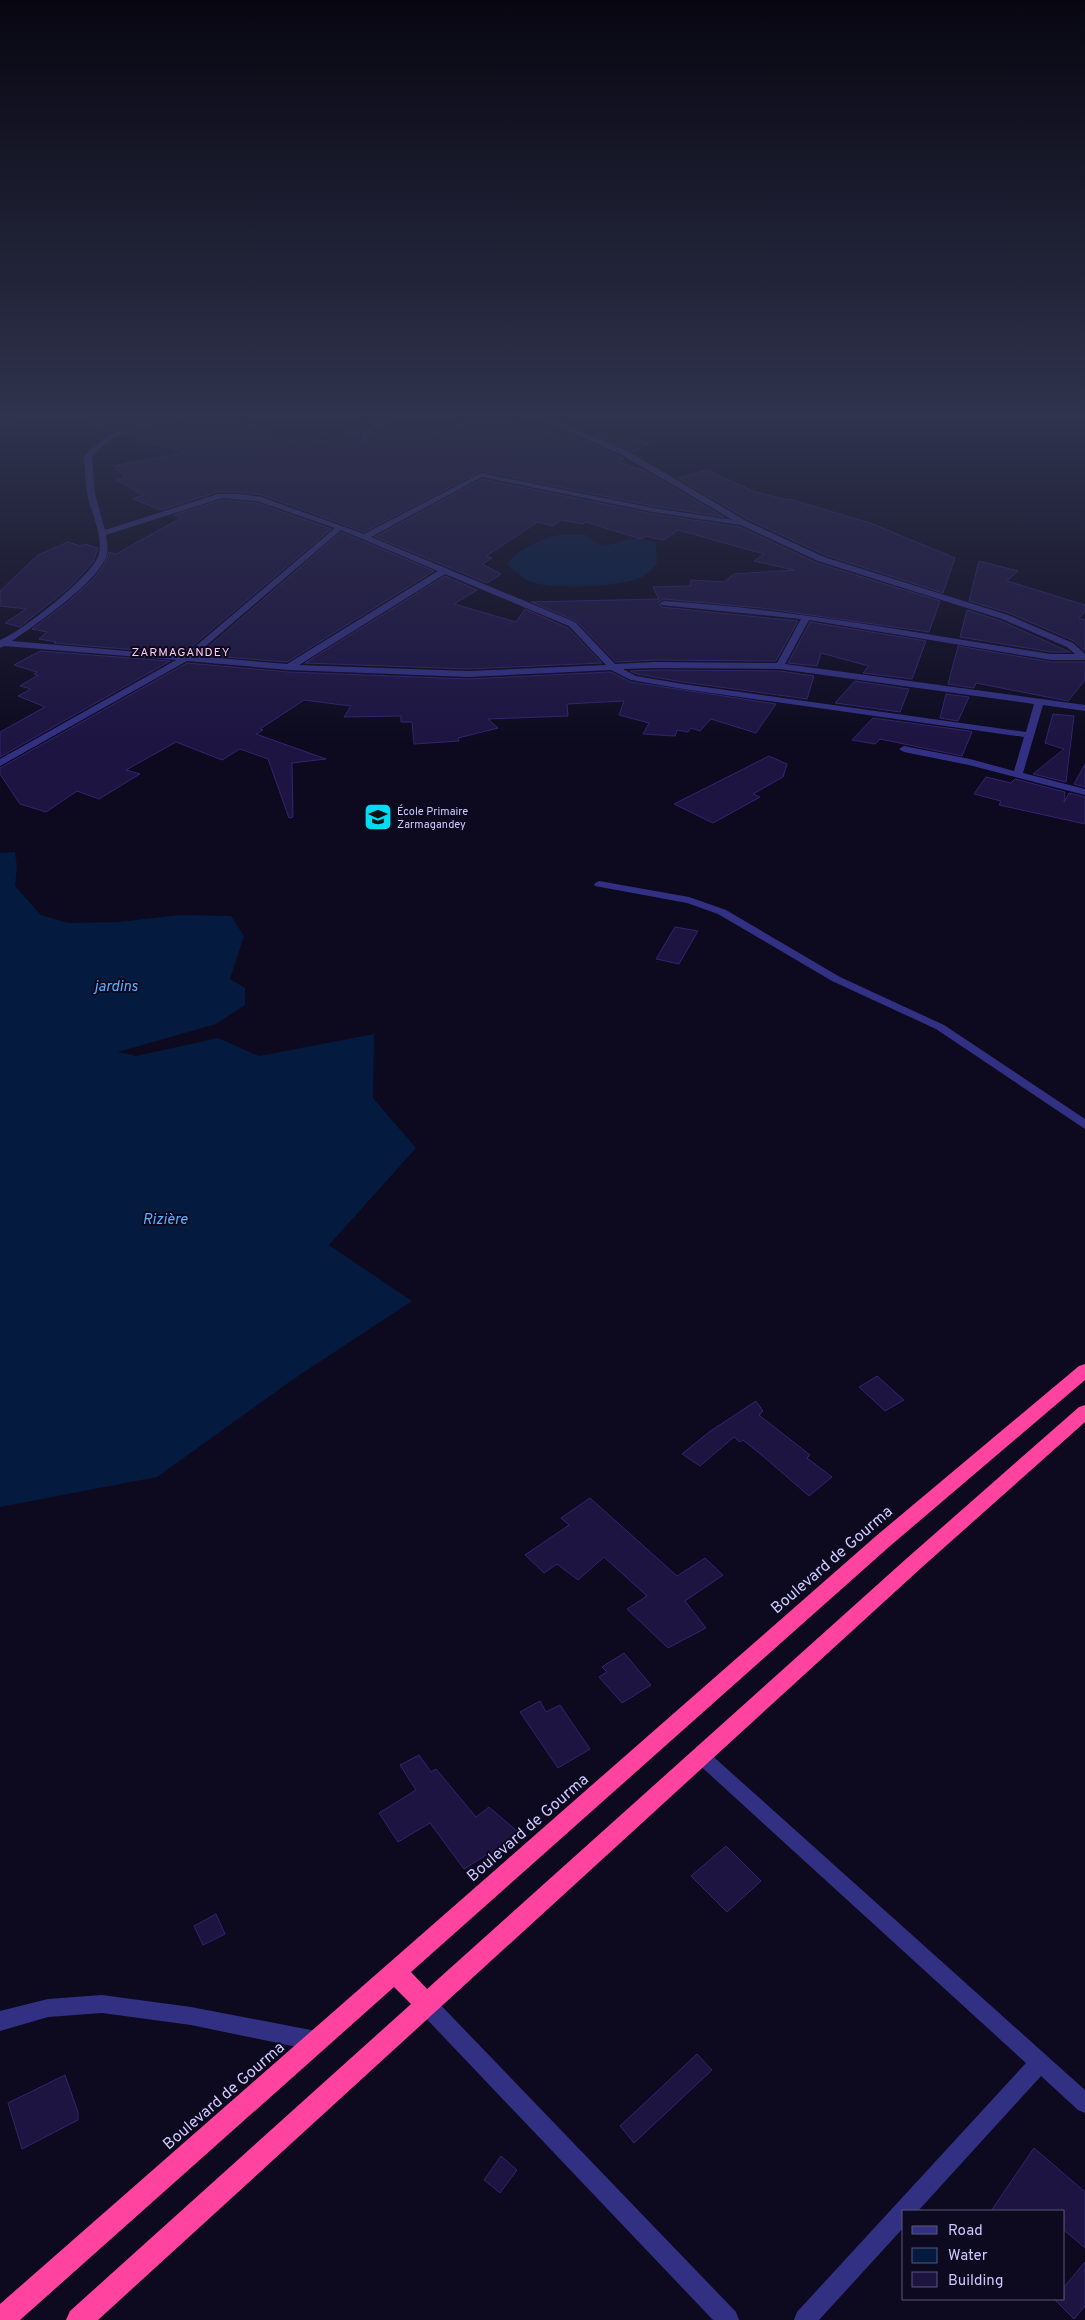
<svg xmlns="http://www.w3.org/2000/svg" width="1085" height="2320" font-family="Overpass,sans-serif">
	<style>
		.water { fill: #041a3e }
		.building { fill: #1d1442; stroke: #322470 }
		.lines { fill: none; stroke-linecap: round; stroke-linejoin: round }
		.street { fill: #323083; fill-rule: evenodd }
		.highway { fill: #ff439e; fill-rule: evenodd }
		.labels { text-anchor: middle; stroke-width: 4; stroke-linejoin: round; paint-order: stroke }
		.far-poi-label { font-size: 11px; fill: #cec8ff; stroke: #0d0a1f; text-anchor: start }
		.far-neighbourhood-label { font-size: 12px; letter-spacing: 1px; fill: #ffcaec; stroke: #0d0a1f }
		.water-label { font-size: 15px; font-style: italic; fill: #56b2ff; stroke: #0d0a1f }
		.near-street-label { font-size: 16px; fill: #cec8ff; stroke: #0d0a1f }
	</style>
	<rect width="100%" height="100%" fill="#0d0a1f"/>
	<g class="water">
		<path d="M 558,535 L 586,535 C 608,554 611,541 635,539 C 642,538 649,541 656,543 L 657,564 C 653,568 647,574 642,577 C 622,587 552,590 531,582 C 524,579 511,570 507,563 C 521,548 538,540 558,535 Z"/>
		<polygon points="15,852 17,867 15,886 41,915 68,923 118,922 180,915 231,916 244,936 230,979 245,988 245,1005 216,1024 118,1052 136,1056 218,1038 259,1056 374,1034 373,1098 416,1148 329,1245 412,1301 295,1378 157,1477 0,1507 0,853"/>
	</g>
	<g class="building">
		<polygon points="93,420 140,420 111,432 92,427"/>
		<polygon points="157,420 172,420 173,427 203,420 223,420 253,426 288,442 302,437 326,442 373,421 376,422 358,435 363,441 369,441 370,435 387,425 405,430 413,426 441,433 467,420 499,420 585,441 621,457 624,458 618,462 643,470 724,517 653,506 481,471 364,532 262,495 240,492 217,492 161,510 133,499 143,495 117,480 125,477 113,466 185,452 124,435"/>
		<polygon points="596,433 649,443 634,452 594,435"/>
		<polygon points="707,470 755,492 787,500 789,499 870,523 955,558 943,593 825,555 747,519 678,478"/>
		<polygon points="482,479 653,514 740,527 817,563 940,601 929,632 761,608 664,599 658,602 661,607 798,621 776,661 655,660 616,662 576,621 531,602 659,599 653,587 690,586 691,580 724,582 734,574 794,570 754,561 764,554 678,530 664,540 646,536 641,539 586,522 583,524 561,520 553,526 538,522 486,556 492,558 482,564 501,574 487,583 375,537"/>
		<polygon points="222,500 257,503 331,529 183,654 54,643 56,642 39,639 47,632 32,629 67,603 94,578 104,565 109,552 116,554 181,518 174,515"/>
		<polygon points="341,532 434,571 287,662 199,655"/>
		<polygon points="68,542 80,546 85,544 98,548 93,562 70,587 22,625 20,627 5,623 26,609 0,606 0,591 38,555"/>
		<polygon points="979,561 1018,571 1007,581 1085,605 1085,611 1079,619 1085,620 1085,651 1074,641 1009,613 969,601"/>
		<polygon points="445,576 477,590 454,604 516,622 525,609 568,628 602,663 468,669 305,663"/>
		<polygon points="967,610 1001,621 1070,652 1051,652 960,637"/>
		<polygon points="810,622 926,641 912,679 863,673 869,666 821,653 817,666 788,663"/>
		<polygon points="958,646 1051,662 1085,662 1085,680 1068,701 976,683 974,688 948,684"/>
		<polygon points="40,651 170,661 0,757 0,732 45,707 18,696 31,689 20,686 38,675 34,674 37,672 14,665"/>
		<polygon points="187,663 289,672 468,679 611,672 631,682 776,704 756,733 711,719 700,731 691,728 688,732 677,730 675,736 643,734 649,723 619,715 624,701 567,704 568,716 488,719 498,728 458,738 459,741 414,744 412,722 401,722 401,716 344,717 351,706 304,700 260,729 263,730 256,734 326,759 292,763 293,817 289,818 268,759 240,749 222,760 176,742 126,770 140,774 99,799 77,791 46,812 20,804 0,774 0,768"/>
		<polygon points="655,670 780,671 814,676 807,699 683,682 637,674 630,671"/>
		<polygon points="855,681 909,689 900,712 835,703"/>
		<polygon points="946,694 969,697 958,721 940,718"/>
		<polygon points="1053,714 1074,716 1066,782 1033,774 1064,749 1045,743"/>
		<polygon points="873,718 969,731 972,732 962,756 880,739 875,744 852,740"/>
		<polygon points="769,756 787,764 783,777 753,794 760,797 713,823 674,804"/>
		<polygon points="1085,764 1085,787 1074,784"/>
		<polygon points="986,777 1011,783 1015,779 1065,792 1064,802 1069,793 1085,797 1085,824 999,805 1001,801 974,794"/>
		<polygon points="675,927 698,931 679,964 656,959"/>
		<polygon points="877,1376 904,1400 885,1411 859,1387"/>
		<polygon points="756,1401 763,1411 759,1415 810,1455 807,1458 832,1477 809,1496 764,1457 743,1440 740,1442 734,1437 700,1466 682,1454 709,1432"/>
		<polygon points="590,1498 677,1576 705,1558 723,1575 685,1601 706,1628 668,1648 627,1609 647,1596 604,1557 578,1580 557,1564 544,1573 525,1555 569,1525 561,1518"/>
		<polygon points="624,1653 651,1685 622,1703 599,1677 607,1672 602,1667"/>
		<polygon points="540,1701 546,1712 560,1705 590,1749 558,1768 520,1712"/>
		<polygon points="419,1755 431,1772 436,1769 476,1817 489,1807 518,1832 495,1856 491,1852 464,1869 430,1823 398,1842 379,1813 416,1790 400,1765"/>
		<polygon points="726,1846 761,1881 727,1912 691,1876"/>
		<polygon points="216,1914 225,1934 203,1945 194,1926"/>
		<polygon points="697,2054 712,2070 634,2143 620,2126"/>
		<polygon points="65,2075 78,2112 78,2120 22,2149 8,2103"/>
		<polygon points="1034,2148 1085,2192 1085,2248 1064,2230 1064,2211 991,2211"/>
		<polygon points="501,2156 517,2170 500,2193 484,2180"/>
		<polygon points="1085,2262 1085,2306 1074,2319 1054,2299 1064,2299 1064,2287"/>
	</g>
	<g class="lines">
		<g class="street">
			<polygon points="7,420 18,420 0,426 0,422"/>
			<path d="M 145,420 L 155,420 L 111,439 L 92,456 L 95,494 L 105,530 L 218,494 L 240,494 L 261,497 L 364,534 L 481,473 L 653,508 L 733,520 L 622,455 L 544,420 L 553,420 L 628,451 L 746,521 L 824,557 L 1008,615 L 1073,643 L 1085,654 L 1085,660 L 1051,660 L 809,620 L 785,664 L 1085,705 L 1085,711 L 1043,705 L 1023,773 L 1085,789 L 1085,795 L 969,765 L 904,752 L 899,749 L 904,746 L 970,759 L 1014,771 L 1024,737 L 683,689 L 631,680 L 611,670 L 468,677 L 289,670 L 187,661 L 0,766 L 0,759 L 176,660 L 4,646 L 0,648 L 0,640 C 20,633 95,574 99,554 C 103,535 92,515 88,498 C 85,484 85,470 84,456 L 106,436 ZM 482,477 L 653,512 L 741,525 L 818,561 L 1002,619 L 1067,647 L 1075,654 L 1051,654 C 922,634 794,609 664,601 L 660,603 L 661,605 L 801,619 L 777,663 L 655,662 L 615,664 L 575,622 L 371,537 ZM 222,498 L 257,501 L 335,528 L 184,656 L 12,641 C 34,626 101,580 107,554 C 108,548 107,540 106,535 ZM 341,530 L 438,571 L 287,664 L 194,656 ZM 445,574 L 569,626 L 606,665 L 468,671 L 299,665 ZM 655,668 L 780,669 L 1034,704 L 1026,732 L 683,684 L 636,676 L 623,669 Z"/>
			<polygon points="383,420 391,420 368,434 368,440 364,440 360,436 363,432"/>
			<polygon points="599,881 689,897 726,910 840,977 944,1025 1085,1119 1085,1129 936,1029 832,981 718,914 687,903 595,886 594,884"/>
			<polygon points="701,1748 707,1751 1085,2090 1085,2113 1078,2110 1041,2076 918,2211 904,2211 904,2227 819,2320 794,2320 797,2312 1026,2063 695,1761 692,1756 695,1751"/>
			<polygon points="102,1995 191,2007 316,2031 323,2034 326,2041 323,2048 316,2051 191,2025 102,2013 48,2017 0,2031 0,2011 48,1999"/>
			<polygon points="426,1995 433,1997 736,2312 739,2320 713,2320 419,2011 417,2004 419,1997"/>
		</g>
		<polygon class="highway" points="1085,1364 1085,1380 890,1546 411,1972 427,1989 906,1559 1079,1407 1085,1405 1085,1422 920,1569 98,2320 66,2320 70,2311 411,2004 394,1987 20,2320 0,2320 0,2304 876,1536 1079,1366"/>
	</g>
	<linearGradient id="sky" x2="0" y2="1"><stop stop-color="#070611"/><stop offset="0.56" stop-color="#2f334d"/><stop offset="1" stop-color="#2f334d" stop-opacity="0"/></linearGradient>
	<rect width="1085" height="745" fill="url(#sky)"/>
	<defs>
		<symbol id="school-square" viewBox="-11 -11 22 22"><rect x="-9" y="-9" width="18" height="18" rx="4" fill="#00ddf3" stroke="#0d0a1f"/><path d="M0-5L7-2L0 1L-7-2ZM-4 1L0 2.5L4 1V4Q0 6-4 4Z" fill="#111"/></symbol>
	</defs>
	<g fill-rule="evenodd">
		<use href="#school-square" x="362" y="801" width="32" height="32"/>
	</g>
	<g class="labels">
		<g class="far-poi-label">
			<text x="397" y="815">École Primaire<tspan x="397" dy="13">Zarmagandey</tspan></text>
		</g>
		<g class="far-neighbourhood-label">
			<text x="181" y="656">ZARMAGANDEY</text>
		</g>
		<g class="water-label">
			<text x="116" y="991">jardins</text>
			<text x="165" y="1224">Rizière</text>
		</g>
		<g class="near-street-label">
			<text transform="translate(831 1559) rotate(-41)" y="6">Boulevard de Gourma</text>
			<text transform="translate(527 1827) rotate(-41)" y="6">Boulevard de Gourma</text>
			<text transform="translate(223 2095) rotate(-41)" y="6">Boulevard de Gourma</text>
		</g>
	</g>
	<rect x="902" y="2210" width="162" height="90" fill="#0d0a1f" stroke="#5a5679"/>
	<rect x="912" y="2226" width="25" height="8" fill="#323083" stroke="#5a5679"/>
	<text x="948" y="2235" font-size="15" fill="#cec8ff">Road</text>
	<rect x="912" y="2248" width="25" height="15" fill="#041a3e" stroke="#5a5679"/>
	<text x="948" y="2260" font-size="15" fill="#cec8ff">Water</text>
	<rect x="912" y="2272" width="25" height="15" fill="#1d1442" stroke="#5a5679"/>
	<text x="948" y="2285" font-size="15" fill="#cec8ff">Building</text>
</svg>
